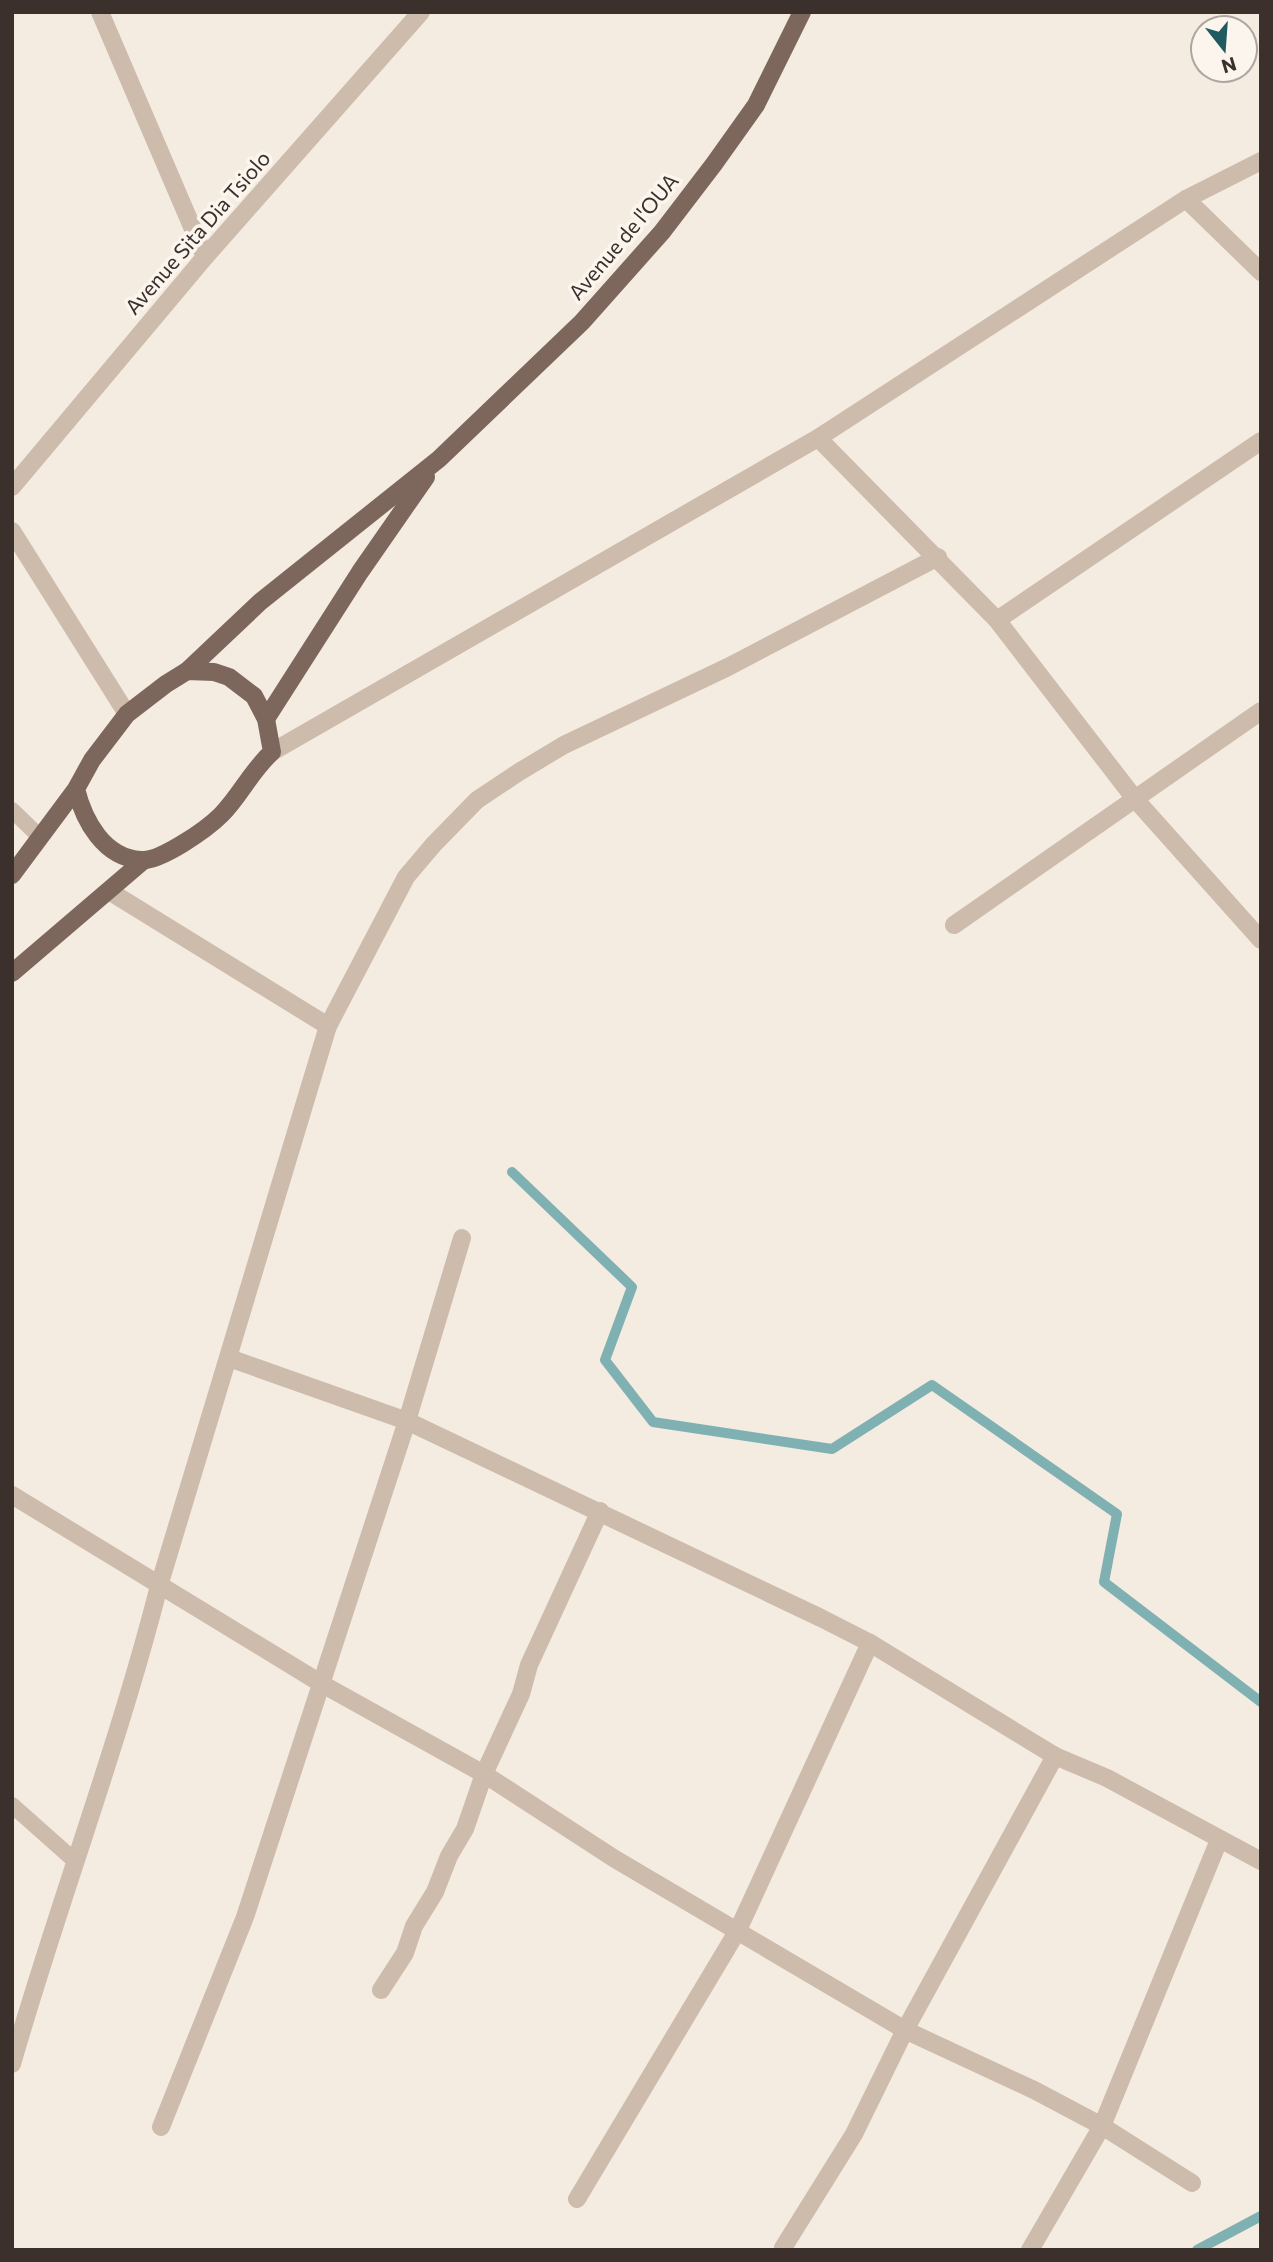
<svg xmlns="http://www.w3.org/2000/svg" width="1273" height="2262" font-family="Commissioner,sans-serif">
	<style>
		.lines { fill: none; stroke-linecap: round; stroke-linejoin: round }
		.stream { stroke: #7fb0b2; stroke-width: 10 }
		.lane { stroke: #cdbbac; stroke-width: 16 }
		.street { stroke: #cdbbac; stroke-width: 18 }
		.primary { stroke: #7d675c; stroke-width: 18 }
		.labels { text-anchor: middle; stroke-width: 7; stroke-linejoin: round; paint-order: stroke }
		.street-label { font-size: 21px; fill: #3b302b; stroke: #fbf5ee }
	</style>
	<rect width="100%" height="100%" fill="#f4ebe1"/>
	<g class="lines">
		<g class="stream">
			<polyline points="512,1172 632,1287 605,1360 653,1422 832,1449 932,1385 1117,1514 1104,1582 1261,1702"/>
			<polyline points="1197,2250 1261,2216"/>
		</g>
		<g class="lane">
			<polyline points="12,810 40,837"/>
			<polyline points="12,1805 75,1861"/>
		</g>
		<g class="street">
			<polyline points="100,12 205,257"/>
			<polyline points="1186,199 1261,272"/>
			<polyline points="818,438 997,620 1135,799 1261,940"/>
			<polyline points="12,487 205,257 421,12"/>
			<polyline points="12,531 127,714"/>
			<polyline points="997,620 1261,441"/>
			<polyline points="272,752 818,438 1186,199 1261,161"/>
			<polyline points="109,891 328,1026"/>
			<polyline points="954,925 1261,711"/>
			<polyline points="229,1358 407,1421 821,1618 870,1643 1055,1756 1107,1778 1261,1861"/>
			<polyline points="12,1495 322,1684 484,1774 615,1859 905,2030 1034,2090 1102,2126 1192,2183"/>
			<polyline points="381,1990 405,1953 414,1926 435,1892 449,1856 465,1829 484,1774 521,1694 529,1665 600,1511"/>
			<path d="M 12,2064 C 58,1904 118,1747 159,1586 L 328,1026 L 406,877 L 434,844 L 477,800 L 519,772 L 564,745 L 728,667 L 938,557"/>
			<polyline points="161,2127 245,1917 407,1421 462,1238"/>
			<polyline points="577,2199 738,1930 870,1643"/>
			<polyline points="783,2248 854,2134 905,2030 1055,1756"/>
			<polyline points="1030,2250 1102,2126 1219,1840"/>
		</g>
		<g class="primary">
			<polyline points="187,671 260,602 439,459 582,322 662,232 714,164 756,105 802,12"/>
			<polyline points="266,719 360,572 426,477"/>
			<path d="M 12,875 L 76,789 L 92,760 L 127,714 L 166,684 L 187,671 L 214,672 L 229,677 L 254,696 L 266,719 L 272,752 C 251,771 240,796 221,815 C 207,829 160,862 141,860 C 104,858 84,821 76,789"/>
			<polyline points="12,973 143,861"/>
		</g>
	</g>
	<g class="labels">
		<g class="street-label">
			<text transform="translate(198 233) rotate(-49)" y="7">Avenue Sita Dia Tsiolo</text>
			<text transform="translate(624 237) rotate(-50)" y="7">Avenue de l'OUA</text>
		</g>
	</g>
	<rect width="1273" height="2262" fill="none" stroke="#3b302b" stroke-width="28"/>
	<g transform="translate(1224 49) rotate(163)"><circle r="33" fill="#fbf5ee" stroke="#aea6a0" stroke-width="2"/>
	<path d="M0-5L12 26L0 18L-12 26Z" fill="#1f5a5e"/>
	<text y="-10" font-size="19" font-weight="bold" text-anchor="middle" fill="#3b302b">N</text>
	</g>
</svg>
